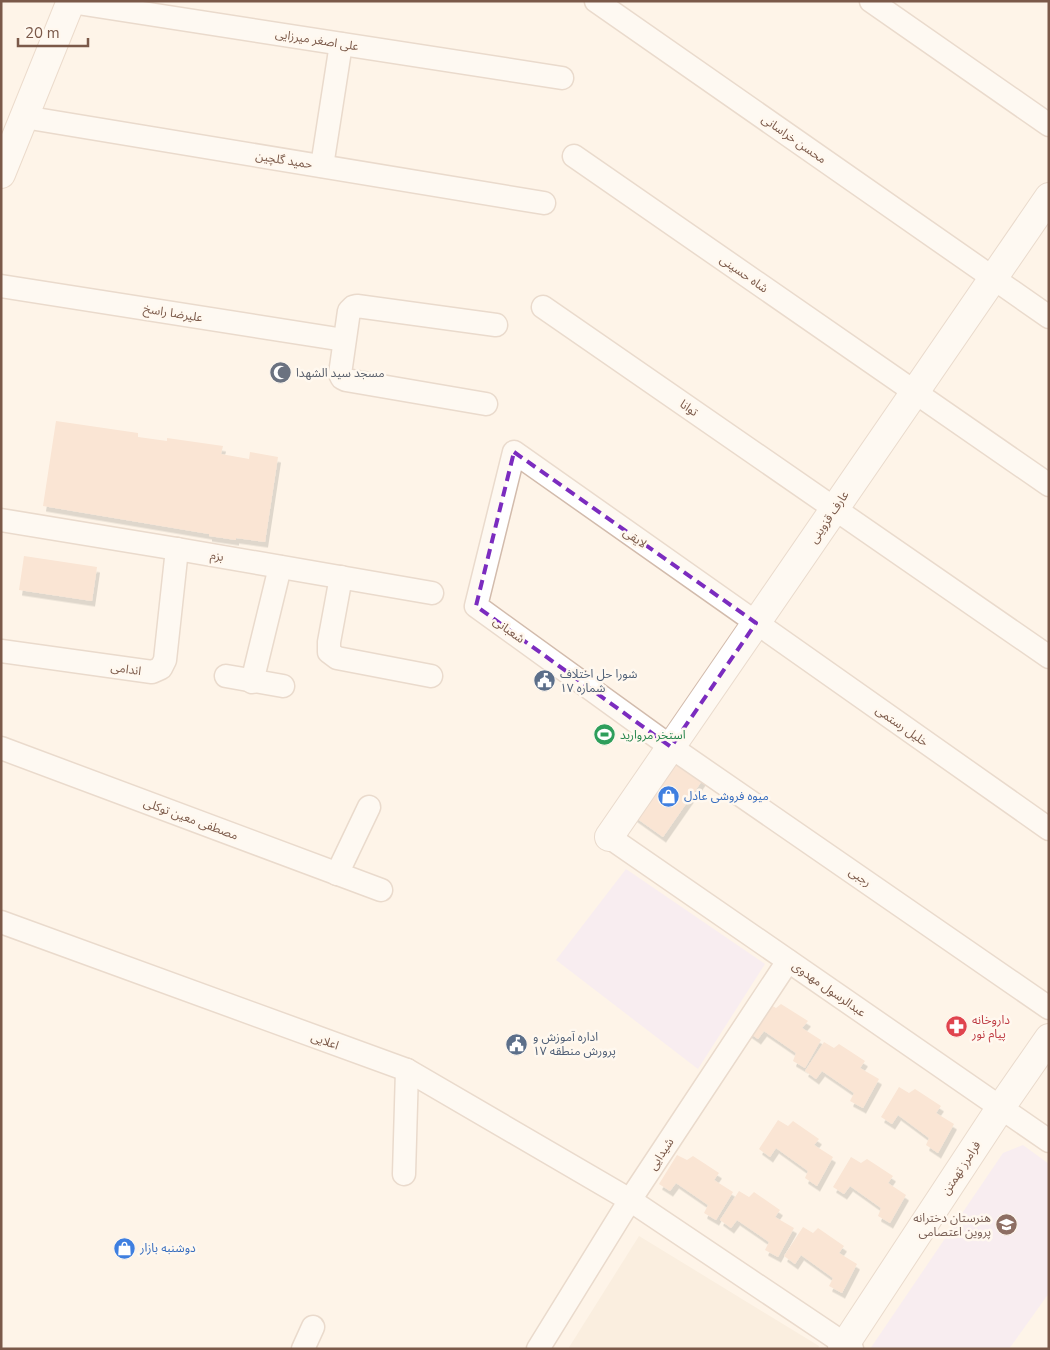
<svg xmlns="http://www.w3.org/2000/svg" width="1050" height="1350" font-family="'Nunito Sans','Noto Sans Arabic',sans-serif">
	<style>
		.residential { fill: #f6e6d5 }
		.education { fill: #f2e4fb }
		.building { fill: #f6d2bd; filter: url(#shadow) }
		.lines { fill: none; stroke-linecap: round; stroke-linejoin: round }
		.minor-casing { stroke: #d2bbac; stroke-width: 25 }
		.tertiary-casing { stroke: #d2bbac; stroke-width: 30 }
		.secondary-casing { stroke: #d7bdab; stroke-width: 30 }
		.minor { stroke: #fff; stroke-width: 22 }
		.tertiary { stroke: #fff; stroke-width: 28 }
		.secondary { stroke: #fff; stroke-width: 28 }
		.marked { fill: none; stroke: #7b2cbf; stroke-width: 4; stroke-dasharray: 10 6; stroke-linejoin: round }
		.labels { text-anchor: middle; stroke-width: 5; stroke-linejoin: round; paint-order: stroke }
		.street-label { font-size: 12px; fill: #7b5949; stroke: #fff8ef }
		.worship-label { font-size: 12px; fill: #5b616d; stroke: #fff8ef; text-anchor: start }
		.service-label { font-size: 12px; fill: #4e5e75; stroke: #fff8ef; text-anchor: start }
		.leisure-label { font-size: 12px; fill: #27864d; stroke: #fff8ef; text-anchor: start }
		.shop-label { font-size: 12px; fill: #366cbe; stroke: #fff8ef; text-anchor: start }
		.health-label { font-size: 12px; fill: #be3a42; stroke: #fff8ef; text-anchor: start }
		.education-label { font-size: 12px; fill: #785e54; stroke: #fff8ef; text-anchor: end }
	</style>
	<defs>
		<filter id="shadow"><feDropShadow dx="3" dy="5.5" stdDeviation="0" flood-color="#0004"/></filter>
	</defs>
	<rect width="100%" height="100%" fill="#fef4e8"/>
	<polygon class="residential" points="639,1236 819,1346 818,1349 568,1349"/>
	<g class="education">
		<polygon points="626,869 765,964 698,1069 556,960"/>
		<polygon points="1023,1145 1049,1164 1049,1293 1009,1349 870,1349 1003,1153"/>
	</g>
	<g class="building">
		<polygon points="56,421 138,433 138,437 167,441 167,438 223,446 221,454 249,459 250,452 278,457 265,542 236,538 236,540 209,536 209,534 43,506"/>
		<polygon points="24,556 97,567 92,601 19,590"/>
		<polygon points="671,756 704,778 663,837 632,815"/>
		<polygon points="766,1002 776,1008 781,1004 808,1021 802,1028 821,1040 805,1068 793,1061 796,1053 764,1031 758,1039 748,1032"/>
		<polygon points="824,1042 834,1048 839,1044 865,1061 860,1068 879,1079 863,1108 850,1101 854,1093 822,1071 816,1079 805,1071"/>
		<polygon points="899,1087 909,1093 915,1089 941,1106 936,1113 954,1124 938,1153 926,1145 929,1138 898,1115 892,1124 881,1117"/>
		<polygon points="778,1120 788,1126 793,1121 819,1139 814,1145 833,1157 817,1186 805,1178 808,1171 776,1148 770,1157 759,1149"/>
		<polygon points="677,1155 687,1160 693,1156 719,1173 714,1180 733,1192 716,1220 704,1213 708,1205 676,1183 670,1191 659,1184"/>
		<polygon points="851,1157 861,1163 867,1159 893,1176 888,1183 906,1195 890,1223 878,1216 881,1208 850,1186 844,1194 833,1187"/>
		<polygon points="739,1191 749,1197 754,1192 780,1210 775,1217 794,1228 778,1257 765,1250 769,1242 737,1220 731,1228 720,1220"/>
		<polygon points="803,1227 813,1233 818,1228 844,1246 839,1253 857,1264 842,1293 829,1286 833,1278 801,1255 795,1264 784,1256"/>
	</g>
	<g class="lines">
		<defs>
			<g id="minor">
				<polyline points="596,1 1049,317"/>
				<polyline points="871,1 1049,125"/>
				<polyline points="71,2 562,78"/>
				<polyline points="24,117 544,203"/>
				<polyline points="574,156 1049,485"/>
				<polyline points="322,166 341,44"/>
				<polyline points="1,286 344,340"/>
				<polyline points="543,307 1049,657"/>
				<polyline points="486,404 346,380 342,378 340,374 349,311 353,307 357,306 496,325"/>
				<polyline points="1,520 177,549 432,593"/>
				<polyline points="341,577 329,642 329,652 337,658 431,676"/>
				<polyline points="1,651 152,672 161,668 165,660 177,549"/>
				<polyline points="226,676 283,686"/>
				<polyline points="252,682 280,567"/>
				<polyline points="1,748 381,890"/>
				<polyline points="1049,829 514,452 476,606 671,747 1049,1008"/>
				<polyline points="609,837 1049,1141"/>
				<polyline points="337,874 369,807"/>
				<polyline points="1,922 407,1070 630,1200 852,1349"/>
				<polyline points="404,1174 407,1070"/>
				<polyline points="303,1349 313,1327"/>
				<polyline points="538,1349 630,1200 788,961"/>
			</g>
			<g id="tertiary">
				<polyline points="609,837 1049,197"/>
				<polyline points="842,1349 1001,1107 1049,1038"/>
			</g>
			<polyline id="secondary" points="1,174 71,1"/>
		</defs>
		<use href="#minor" class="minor-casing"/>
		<use href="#tertiary" class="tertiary-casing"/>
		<use href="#secondary" class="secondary-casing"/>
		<use href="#minor" class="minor"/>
		<use href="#tertiary" class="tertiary"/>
		<use href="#secondary" class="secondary"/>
	</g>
	<path d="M0 0H1050V1350H0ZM 514,452 L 756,623 L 671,747 L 476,606 Z" fill="#fef4e8" fill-opacity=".55" fill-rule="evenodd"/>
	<path class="marked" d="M 514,452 L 756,623 L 671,747 L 476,606 Z"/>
	<defs>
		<symbol id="mosque-disc" viewBox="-11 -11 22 22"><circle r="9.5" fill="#6b7280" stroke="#fff8ef"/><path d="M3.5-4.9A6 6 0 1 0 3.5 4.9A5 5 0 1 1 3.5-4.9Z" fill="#fff"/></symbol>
		<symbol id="civic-disc" viewBox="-11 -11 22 22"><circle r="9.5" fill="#5c6f8a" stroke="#fff8ef"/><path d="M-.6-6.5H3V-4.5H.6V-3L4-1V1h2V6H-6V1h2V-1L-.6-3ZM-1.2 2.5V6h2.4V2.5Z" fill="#fff"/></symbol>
		<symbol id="stadium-disc" viewBox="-11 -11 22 22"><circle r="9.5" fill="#2e9e5b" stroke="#fff8ef"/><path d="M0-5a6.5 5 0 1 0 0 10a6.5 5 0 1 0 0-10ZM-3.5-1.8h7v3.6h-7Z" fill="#fff"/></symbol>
		<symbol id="shop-disc" viewBox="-11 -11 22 22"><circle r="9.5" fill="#3f7fe0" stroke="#fff8ef"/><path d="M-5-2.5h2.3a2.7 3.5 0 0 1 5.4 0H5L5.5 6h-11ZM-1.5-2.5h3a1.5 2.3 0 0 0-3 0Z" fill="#fff"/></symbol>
		<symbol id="pharmacy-disc" viewBox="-11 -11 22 22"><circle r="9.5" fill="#e0444e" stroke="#fff8ef"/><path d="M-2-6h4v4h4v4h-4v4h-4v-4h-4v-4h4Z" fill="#fff"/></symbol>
		<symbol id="school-disc" viewBox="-11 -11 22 22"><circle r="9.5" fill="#8d6e63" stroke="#fff8ef"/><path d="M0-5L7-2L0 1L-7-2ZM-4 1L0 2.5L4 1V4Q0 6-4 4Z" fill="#fff"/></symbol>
	</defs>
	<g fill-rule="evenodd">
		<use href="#mosque-disc" x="268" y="360" width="25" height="25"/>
		<use href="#civic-disc" x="532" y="668" width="25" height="25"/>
		<use href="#stadium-disc" x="592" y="722" width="25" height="25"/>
		<use href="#shop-disc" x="656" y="784" width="25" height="25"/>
		<use href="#pharmacy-disc" x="944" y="1014" width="25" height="25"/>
		<use href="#civic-disc" x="504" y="1032" width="25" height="25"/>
		<use href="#school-disc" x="994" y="1212" width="25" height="25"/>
		<use href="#shop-disc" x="112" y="1236" width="25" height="25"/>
	</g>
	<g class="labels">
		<g class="street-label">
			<text transform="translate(317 40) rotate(9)" y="4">علی اصغر میرزایی</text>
			<text transform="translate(794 139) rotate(35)" y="4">محسن خراسانی</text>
			<text transform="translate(284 160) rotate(9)" y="4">حمید گلچین</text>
			<text transform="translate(744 274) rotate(35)" y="4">شاه حسینی</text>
			<text transform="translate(173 313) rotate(9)" y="4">علیرضا راسخ</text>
			<text transform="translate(689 408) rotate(35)" y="4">توانا</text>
			<text transform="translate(829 517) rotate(-56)" y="4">عارف قزوینی</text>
			<text transform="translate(635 538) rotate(35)" y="4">لایقی</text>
			<text transform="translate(217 556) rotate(10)" y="4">بزم</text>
			<text transform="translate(509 630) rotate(36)" y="4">شعبانی</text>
			<text transform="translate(126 669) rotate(8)" y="4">اندامی</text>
			<text transform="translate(902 726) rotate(35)" y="4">خلیل رستمی</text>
			<text transform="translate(191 819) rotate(20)" y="4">مصطفی معین توکلی</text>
			<text transform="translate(860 877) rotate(35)" y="4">رجبی</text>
			<text transform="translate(829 989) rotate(35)" y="4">عبدالرسول مهدوی</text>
			<text transform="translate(325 1041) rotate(20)" y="4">اعلایی</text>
			<text transform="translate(661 1154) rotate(-57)" y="4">شیدایی</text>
			<text transform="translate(961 1168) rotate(-57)" y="4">فرامرز تهمتن</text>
		</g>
		<g class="worship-label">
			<text x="296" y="377">مسجد سید الشهدا</text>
		</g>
		<g class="service-label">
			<text x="560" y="678">شورا حل اختلاف<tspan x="560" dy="14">شماره ۱۷</tspan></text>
			<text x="533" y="1041">اداره آموزش و<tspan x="533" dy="14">پرورش منطقه ۱۷</tspan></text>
		</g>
		<g class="leisure-label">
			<text x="620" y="739">استخر مروارید</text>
		</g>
		<g class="shop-label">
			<text x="684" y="800">میوه فروشی عادل</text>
			<text x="140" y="1252">دوشنبه بازار</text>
		</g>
		<g class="health-label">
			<text x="972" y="1024">داروخانه<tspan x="972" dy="14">پیام نور</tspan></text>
		</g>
		<g class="education-label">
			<text x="991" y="1222">هنرستان دخترانه<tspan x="991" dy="14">پروین اعتصامی</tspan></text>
		</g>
	</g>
	<rect width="1050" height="1350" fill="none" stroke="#7b5949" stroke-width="5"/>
	<path d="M18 38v8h70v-8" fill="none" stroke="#7b5949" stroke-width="2.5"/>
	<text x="25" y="38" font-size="15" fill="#7b5949" stroke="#fff8ef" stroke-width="4" paint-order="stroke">20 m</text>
</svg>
